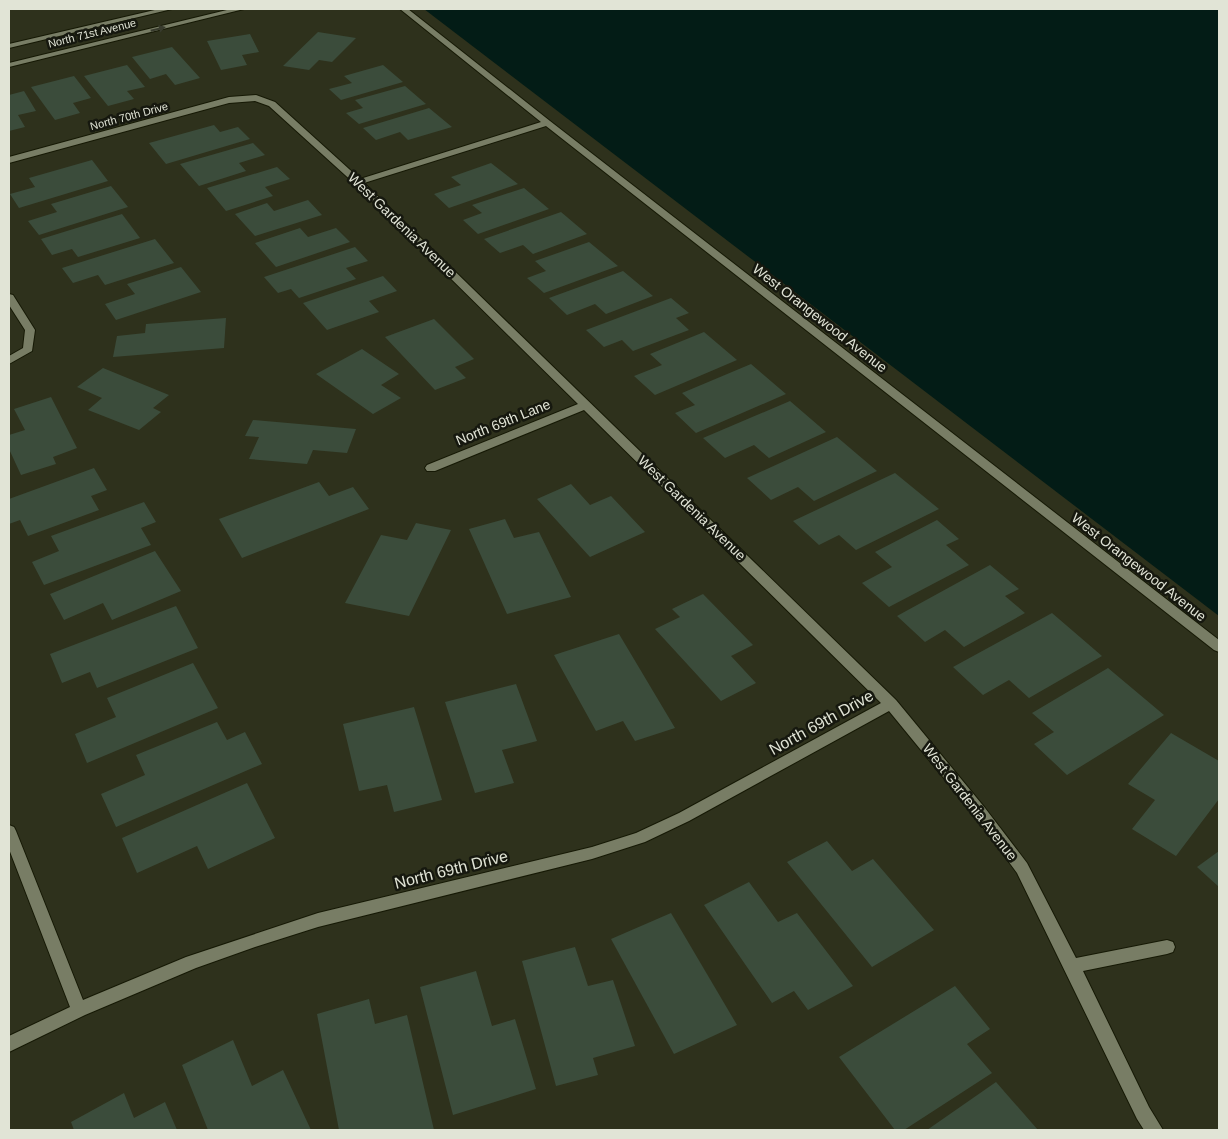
<svg xmlns="http://www.w3.org/2000/svg" width="1228" height="1139" font-family="Arial,sans-serif">
	<style>
		.water { fill: #031c16 }
		.building { fill: #3b4c3b }
		.lines { fill: none; stroke-linecap: round; stroke-linejoin: round }
		.minor-casing { stroke: #161905; stroke-width: 2 }
		.minor { fill: #787d65; fill-rule: evenodd }
		.oneway { fill: #383b2d }
		.labels { text-anchor: middle; stroke-width: 5; stroke-linejoin: round; paint-order: stroke }
		.far-street-label { font-size: 11px; fill: #e1e4d6; stroke: #16180f }
		.street-label { font-size: 14px; fill: #e1e4d6; stroke: #16180f }
		.near-street-label { font-size: 16px; fill: #e1e4d6; stroke: #16180f }
	</style>
	<rect width="100%" height="100%" fill="#2e311c"/>
	<polygon class="water" points="424,9 1219,9 1219,616"/>
	<g class="building">
		<polygon points="318,32 356,38 332,62 319,60 309,70 283,66"/>
		<polygon points="250,34 259,52 242,55 247,65 221,70 207,41"/>
		<polygon points="172,47 200,78 175,85 166,74 150,79 132,57"/>
		<polygon points="127,65 145,87 127,91 134,99 108,106 84,76"/>
		<polygon points="383,65 403,82 341,100 329,89 352,83 344,76"/>
		<polygon points="74,76 91,98 73,103 80,113 55,120 31,87"/>
		<polygon points="405,86 426,104 359,124 346,113 363,108 355,100"/>
		<polygon points="24,91 36,111 18,115 25,127 9,131 9,95"/>
		<polygon points="429,108 452,127 408,140 400,132 376,140 363,128"/>
		<polygon points="214,125 220,132 238,127 250,139 166,164 149,143"/>
		<polygon points="253,143 265,155 239,163 246,171 199,186 180,164"/>
		<polygon points="92,160 108,181 19,208 10,194 35,187 29,178"/>
		<polygon points="491,163 518,184 449,208 434,194 461,185 451,177"/>
		<polygon points="277,167 290,179 265,187 273,196 226,211 207,188"/>
		<polygon points="111,186 128,207 39,235 28,221 57,212 51,204"/>
		<polygon points="524,188 549,209 478,234 463,220 482,213 472,205"/>
		<polygon points="308,200 322,215 255,236 235,214 267,203 274,211"/>
		<polygon points="561,212 587,234 533,254 523,245 500,253 484,239"/>
		<polygon points="122,214 140,238 78,257 72,249 52,255 41,239"/>
		<polygon points="300,228 308,237 336,228 350,242 276,267 255,243"/>
		<polygon points="155,239 174,263 105,285 98,275 73,283 62,268"/>
		<polygon points="589,242 618,266 544,293 527,278 546,271 535,261"/>
		<polygon points="355,247 368,261 346,268 356,279 299,298 291,289 278,293 264,277"/>
		<polygon points="181,267 201,292 116,320 105,304 135,294 127,284"/>
		<polygon points="623,271 653,296 606,314 595,304 567,315 549,298"/>
		<polygon points="383,276 397,291 369,301 379,312 327,330 303,303"/>
		<polygon points="671,298 689,313 676,318 689,330 633,351 622,340 604,347 586,330"/>
		<polygon points="226,318 224,348 113,357 117,336 145,333 146,324"/>
		<polygon points="434,319 474,359 455,367 466,378 435,390 385,337"/>
		<polygon points="704,332 737,360 655,395 634,376 662,365 650,354"/>
		<polygon points="362,349 399,374 381,385 401,398 373,414 316,374"/>
		<polygon points="751,364 786,394 696,433 675,413 695,405 682,393"/>
		<polygon points="103,368 169,395 153,408 161,412 139,430 88,410 102,398 77,387"/>
		<polygon points="51,397 77,448 53,457 56,464 21,475 9,449 9,435 25,430 14,409"/>
		<polygon points="790,401 826,432 769,458 754,445 725,458 703,438"/>
		<polygon points="253,420 356,429 347,453 313,450 307,464 249,459 259,437 245,436"/>
		<polygon points="837,437 877,471 814,501 798,487 771,500 747,478"/>
		<polygon points="94,468 107,490 91,496 99,510 28,536 20,520 9,524 9,499"/>
		<polygon points="895,473 939,509 856,550 839,535 819,545 793,521"/>
		<polygon points="319,482 329,496 353,487 369,509 242,558 219,519"/>
		<polygon points="571,484 590,505 611,496 645,532 590,557 537,499"/>
		<polygon points="144,502 156,522 141,528 151,545 44,585 32,562 59,551 51,536"/>
		<polygon points="505,519 514,538 539,532 571,597 507,614 469,529"/>
		<polygon points="937,520 959,539 946,545 969,565 889,607 862,583 892,567 875,552"/>
		<polygon points="416,523 451,530 409,616 345,603 381,535 407,540"/>
		<polygon points="155,551 181,591 112,620 103,603 64,620 50,594"/>
		<polygon points="990,565 1019,589 1005,596 1025,613 964,647 945,630 925,642 897,616"/>
		<polygon points="703,594 753,645 731,656 756,683 721,701 655,629 680,617 672,609"/>
		<polygon points="176,606 198,648 97,688 90,672 62,683 50,654"/>
		<polygon points="1052,613 1102,656 1029,698 1009,680 983,695 953,667"/>
		<polygon points="619,634 675,728 635,741 623,721 596,731 554,655"/>
		<polygon points="193,663 218,708 87,763 75,734 116,717 107,698"/>
		<polygon points="1108,668 1164,715 1067,775 1034,744 1054,732 1032,713"/>
		<polygon points="516,684 537,741 502,750 514,783 475,793 445,702"/>
		<polygon points="414,707 442,800 394,812 387,785 359,791 343,724"/>
		<polygon points="217,722 227,740 245,732 262,764 116,827 101,794 145,775 136,755"/>
		<polygon points="1171,733 1219,761 1219,799 1176,856 1132,829 1155,800 1128,784"/>
		<polygon points="247,783 275,838 208,869 197,846 137,873 122,838"/>
		<polygon points="827,841 852,871 873,859 934,930 872,967 787,862"/>
		<polygon points="1219,851 1219,887 1197,867"/>
		<polygon points="749,882 778,922 797,913 853,986 808,1010 794,991 772,1003 704,905"/>
		<polygon points="671,913 737,1025 674,1054 611,939"/>
		<polygon points="575,947 588,986 613,980 635,1046 593,1058 598,1075 556,1086 522,961"/>
		<polygon points="476,971 492,1026 515,1019 536,1089 453,1115 420,987"/>
		<polygon points="955,986 990,1029 967,1044 992,1073 904,1130 895,1130 839,1057"/>
		<polygon points="369,999 375,1024 407,1015 434,1130 339,1130 317,1014"/>
		<polygon points="233,1040 252,1086 283,1070 311,1130 208,1130 182,1065"/>
		<polygon points="996,1082 1038,1130 927,1130"/>
		<polygon points="124,1093 134,1118 165,1102 177,1130 74,1130 71,1122"/>
	</g>
	<g class="lines">
		<defs>
			<g id="minor">
				<polygon points="159,9 172,9 9,48 9,44"/>
				<polygon points="231,9 244,9 9,67 9,63"/>
				<polygon points="400,9 408,9 550,121 1219,640 1219,652 1214,650 546,126 364,183 896,700 985,808 1027,863 1076,958 1167,940 1173,942 1175,947 1173,952 1167,954 1083,971 1149,1107 1163,1130 1144,1130 1137,1119 1017,873 975,816 889,711 689,821 645,842 592,859 318,927 255,947 196,968 85,1015 9,1052 9,1036 70,1007 9,849 9,825 14,827 16,831 83,1000 186,957 318,913 592,847 636,833 679,813 881,703 584,410 435,471 427,471 425,468 427,465 578,404 355,184 269,106 255,101 229,103 9,163 9,157 229,97 256,95 275,102 360,179 541,122"/>
				<polygon points="9,294 13,295 35,330 32,351 9,364 9,356 23,348 25,330 9,305"/>
			</g>
		</defs>
		<use href="#minor" class="minor-casing"/>
		<use href="#minor" class="minor"/>
	</g>
	<defs><path id="oneway-solid" d="M-6-.8H1V-3.2L6.5 0L1 3.2V.8H-6Z" transform="scale(1.25)"/></defs>
	<use class="oneway" href="#oneway-solid" transform="translate(158 29) rotate(-14)"/>
	<g class="labels">
		<g class="far-street-label">
			<text transform="translate(92 33) rotate(-14)" y="4">North 71st Avenue</text>
			<text transform="translate(129 116) rotate(-15)" y="4">North 70th Drive</text>
		</g>
		<g class="street-label">
			<text transform="translate(402 225) rotate(44)" y="5">West Gardenia Avenue</text>
			<text transform="translate(820 318) rotate(38)" y="5">West Orangewood Avenue</text>
			<text transform="translate(503 422) rotate(-22)" y="5">North 69th Lane</text>
			<text transform="translate(692 508) rotate(44)" y="5">West Gardenia Avenue</text>
			<text transform="translate(1139 567) rotate(38)" y="5">West Orangewood Avenue</text>
			<text transform="translate(970 802) rotate(52)" y="5">West Gardenia Avenue</text>
		</g>
		<g class="near-street-label">
			<text transform="translate(821 722) rotate(-29)" y="6">North 69th Drive</text>
			<text transform="translate(451 869) rotate(-14)" y="6">North 69th Drive</text>
		</g>
	</g>
	<rect width="1228" height="1139" fill="none" stroke="#e1e4d6" stroke-width="20"/>
</svg>
